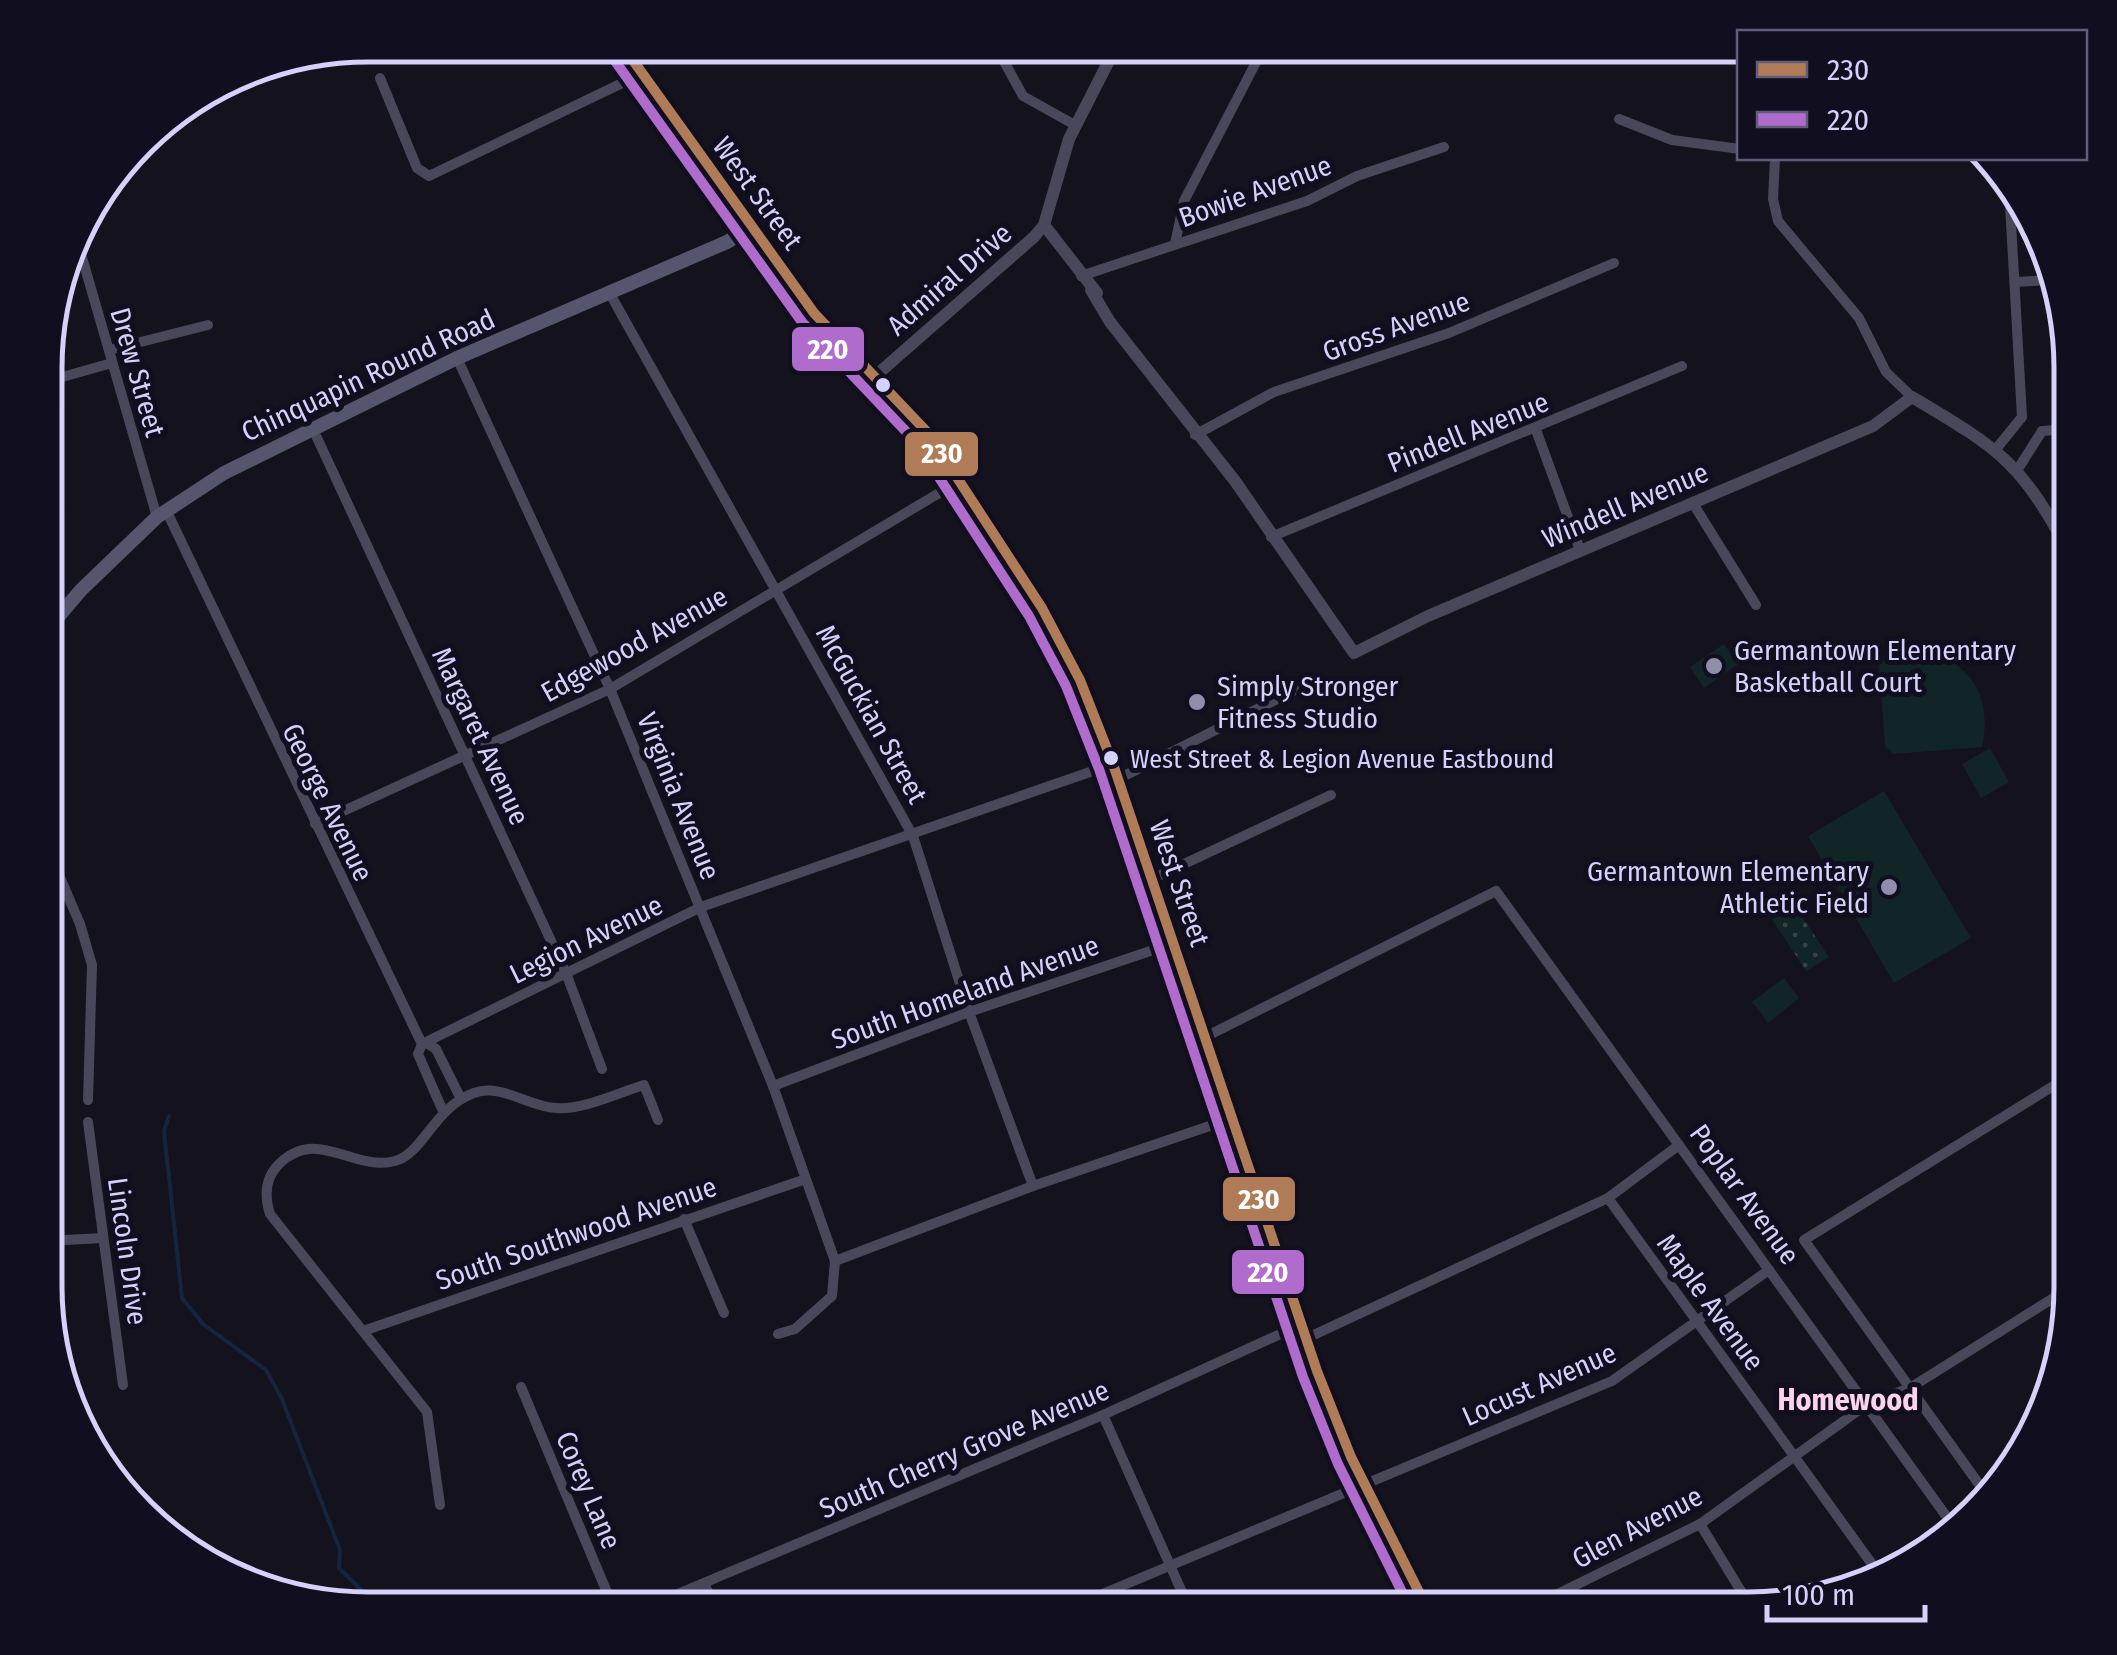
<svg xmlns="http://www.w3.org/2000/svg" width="2117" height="1655" font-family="'Fira Sans Condensed',sans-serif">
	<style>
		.grass { fill: #122526 }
		.park { fill: url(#park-dots) }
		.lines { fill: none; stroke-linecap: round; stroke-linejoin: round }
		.stream { stroke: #132640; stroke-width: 4 }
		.minor { stroke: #49485b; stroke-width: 10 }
		.tertiary { stroke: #49485b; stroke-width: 12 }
		.secondary { stroke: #55556e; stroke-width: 14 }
		.primary { stroke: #5b536c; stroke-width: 15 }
		.bus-1-casing { stroke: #110f1f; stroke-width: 18 }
		.bus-2-casing { stroke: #110f1f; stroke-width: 18 }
		.bus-1 { stroke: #b07c57; stroke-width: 10 }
		.bus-2 { stroke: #b06ccc; stroke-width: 10 }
		.bus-dot { fill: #d5d1fa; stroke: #110f1f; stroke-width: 4 }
		.poi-dot { fill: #918eac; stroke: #110f1f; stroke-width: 4 }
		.labels { text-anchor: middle; stroke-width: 10; stroke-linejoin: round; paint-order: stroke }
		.bus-label { font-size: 26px; fill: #d5d1fa; stroke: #110f1f; text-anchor: start }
		.street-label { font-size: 28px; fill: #d5d1fa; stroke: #110f1f }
		.poi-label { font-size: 28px; fill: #d5d1fa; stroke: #110f1f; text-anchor: start }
		.neighbourhood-label { font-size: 30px; font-weight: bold; fill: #fbd3ed; stroke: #110f1f }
		.rim { fill: none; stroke: #d5d1fa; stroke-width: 5 }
		.line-badge { stroke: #110f1f; stroke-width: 4 }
		.badge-label { font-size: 28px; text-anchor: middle; font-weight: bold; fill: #fff }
	</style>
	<defs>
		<pattern id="park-dots" width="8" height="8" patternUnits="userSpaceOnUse" patternTransform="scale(2.5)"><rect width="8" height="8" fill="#122526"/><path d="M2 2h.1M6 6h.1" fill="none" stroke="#344446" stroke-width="1.8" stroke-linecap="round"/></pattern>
	</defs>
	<rect width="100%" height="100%" fill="#14121c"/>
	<g class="grass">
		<polygon points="1724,644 1738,664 1704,688 1690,667"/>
		<path d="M 1918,652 C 1970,657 1993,697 1982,747 L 1893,754 L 1885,746 L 1879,661 Z"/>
		<polygon points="1990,748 2009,782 1981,798 1962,764"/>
		<polygon points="1884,791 1971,938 1894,983 1808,836"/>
		<polygon points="1784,978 1799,998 1768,1023 1752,1002"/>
	</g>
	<polygon class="park" points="1788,910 1791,915 1798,911 1829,957 1806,971 1772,919"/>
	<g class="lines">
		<polyline class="stream" points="169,1116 164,1131 182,1298 203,1324 266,1370 282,1399 340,1550 339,1568 380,1609"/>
		<g class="minor">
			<polyline points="995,45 1023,96 1075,125"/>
			<polyline points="380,78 417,168 429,176 641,74"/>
			<polyline points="1619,119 1672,140 1740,149"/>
			<polyline points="1775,158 1773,199 1778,221 1859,318 1886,372 1912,397"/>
			<polyline points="77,240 157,517"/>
			<polyline points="1175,244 1184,201 1265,45"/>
			<polyline points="1081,276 1307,201 1357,176 1444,147"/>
			<polyline points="2015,282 2052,280"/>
			<polyline points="609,292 913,836 969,1012 1033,1186"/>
			<polyline points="109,350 208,325"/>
			<polyline points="457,358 610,689 773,1086 835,1261 832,1296 795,1329 778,1334"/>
			<polyline points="48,381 112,363"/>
			<polyline points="312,427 566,973 602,1069"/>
			<polyline points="1536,430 1580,550"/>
			<polyline points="2042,431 2072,429"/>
			<polyline points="1195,435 1274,392 1449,333 1614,263"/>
			<polyline points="1996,449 2022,417 2009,187"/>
			<polyline points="2018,469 2042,431"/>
			<polyline points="1694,505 1756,605"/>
			<polyline points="167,512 422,1044 418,1054 442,1109"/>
			<polyline points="1271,537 1682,366"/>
			<polyline points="1118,779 1313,681"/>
			<polyline points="315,824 610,689 961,480"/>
			<polyline points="47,847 80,924 92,965 88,1100"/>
			<polyline points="1152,879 1331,795"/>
			<polyline points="1205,1037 1496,891 1954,1527"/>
			<polyline points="425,1042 436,1049 461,1099"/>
			<polyline points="422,1044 701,907 1113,764"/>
			<polyline points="773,1086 969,1012 1174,943"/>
			<polyline points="88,1122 123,1385"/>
			<polyline points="1608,1198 1882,1578"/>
			<polyline points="684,1219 724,1313"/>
			<polyline points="46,1241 103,1238"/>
			<polyline points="835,1261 1033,1186 1233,1118"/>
			<polyline points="363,1331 803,1180"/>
			<polyline points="1305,1339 1608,1198 1679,1145"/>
			<polyline points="521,1387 614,1609"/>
			<polyline points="1103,1415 1190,1610"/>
			<polyline points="1991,1501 1804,1240 2071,1075"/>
			<path d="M 440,1505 L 427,1412 L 270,1214 C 264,1195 265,1178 279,1164 C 317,1126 353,1172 395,1161 C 423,1154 434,1107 474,1093 C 501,1083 529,1107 556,1108 C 584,1110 617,1093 644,1085 L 658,1120"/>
			<polyline points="1700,1524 1752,1609"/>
			<polyline points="704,1583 716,1610"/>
			<polyline points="642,1609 1103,1415 1300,1325"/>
			<polyline points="1064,1610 1612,1381 1769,1270"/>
			<polyline points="1525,1610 1700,1524 1866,1405 1910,1388 2071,1287"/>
		</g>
		<g class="tertiary">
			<polyline points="1044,225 1097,293"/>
			<path d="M 1091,290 L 1110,322 L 1235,481 L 1354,653 L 1428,616 L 1873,426 L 1912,397 C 2003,451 2022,463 2072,558"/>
			<polyline points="873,378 1034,237 1044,225 1069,139 1117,45"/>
		</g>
		<polyline class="secondary" points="47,630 81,590 157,517 224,473 457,358 727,242 751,227"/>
		<polyline class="primary" points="622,45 814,313 928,433 1042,608 1080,680 1113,764 1317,1371 1351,1457 1428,1610"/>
		<defs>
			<polyline id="bus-1" points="622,45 814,313 928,433 1042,608 1080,680 1113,764 1317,1371 1351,1457 1428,1610"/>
			<polyline id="bus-2" points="610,54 802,322 916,442 1029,616 1066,686 1099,769 1303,1377 1338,1464 1411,1610"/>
		</defs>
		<use href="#bus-1" class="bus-1-casing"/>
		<use href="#bus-2" class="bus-2-casing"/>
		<use href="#bus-1" class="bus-1"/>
		<use href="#bus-2" class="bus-2"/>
	</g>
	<g class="bus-dot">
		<circle cx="883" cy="385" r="9"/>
		<circle cx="1111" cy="758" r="9"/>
	</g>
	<g class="poi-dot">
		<circle cx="1714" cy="666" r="10"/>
		<circle cx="1197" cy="702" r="10"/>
		<circle cx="1889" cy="887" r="10"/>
	</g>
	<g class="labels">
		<g class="bus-label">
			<text x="1130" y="768">West Street &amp; Legion Avenue Eastbound</text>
		</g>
		<g class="street-label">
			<text transform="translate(1255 191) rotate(-20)" y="10">Bowie Avenue</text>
			<text transform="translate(758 193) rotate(54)" y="10">West Street</text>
			<text transform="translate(949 279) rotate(-41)" y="10">Admiral Drive</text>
			<text transform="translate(1396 326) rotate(-20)" y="10">Gross Avenue</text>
			<text transform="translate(138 372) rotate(74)" y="10">Drew Street</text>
			<text transform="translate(368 375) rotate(-25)" y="10">Chinquapin Round Road</text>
			<text transform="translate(1468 432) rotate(-22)" y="10">Pindell Avenue</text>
			<text transform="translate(1625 505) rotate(-23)" y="10">Windell Avenue</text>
			<text transform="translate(634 644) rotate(-29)" y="10">Edgewood Avenue</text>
			<text transform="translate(872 714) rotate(61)" y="10">McGuckian Street</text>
			<text transform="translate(481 736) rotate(65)" y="10">Margaret Avenue</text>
			<text transform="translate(679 796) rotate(68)" y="10">Virginia Avenue</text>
			<text transform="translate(328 802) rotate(64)" y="10">George Avenue</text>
			<text transform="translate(1180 883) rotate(71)" y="10">West Street</text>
			<text transform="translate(586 939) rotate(-26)" y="10">Legion Avenue</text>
			<text transform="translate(965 992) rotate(-20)" y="10">South Homeland Avenue</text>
			<text transform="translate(1745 1194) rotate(54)" y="10">Poplar Avenue</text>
			<text transform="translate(576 1233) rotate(-19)" y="10">South Southwood Avenue</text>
			<text transform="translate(128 1251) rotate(82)" y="10">Lincoln Drive</text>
			<text transform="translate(1711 1302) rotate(54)" y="10">Maple Avenue</text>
			<text transform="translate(1539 1384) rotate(-24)" y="10">Locust Avenue</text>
			<text transform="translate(964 1449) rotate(-23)" y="10">South Cherry Grove Avenue</text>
			<text transform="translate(589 1490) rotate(67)" y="10">Corey Lane</text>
			<text transform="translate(1637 1527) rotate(-28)" y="10">Glen Avenue</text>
		</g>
		<g class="poi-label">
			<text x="1734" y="660">Germantown Elementary<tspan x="1734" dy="32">Basketball Court</tspan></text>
			<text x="1217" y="696">Simply Stronger<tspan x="1217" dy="32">Fitness Studio</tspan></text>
			<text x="1869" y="881" text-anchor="end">Germantown Elementary<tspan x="1869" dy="32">Athletic Field</tspan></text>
		</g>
		<g class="neighbourhood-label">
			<text x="1848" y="1410">Homewood</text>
		</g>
	</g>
	<path d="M0 0H2117V1655H0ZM368 62H1748A306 306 0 0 1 2054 368V1286A306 306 0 0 1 1748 1592H368A306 306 0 0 1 62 1286V368A306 306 0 0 1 368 62Z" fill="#110f1f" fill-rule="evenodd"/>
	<path class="rim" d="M368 62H1748A306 306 0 0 1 2054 368V1286A306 306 0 0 1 1748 1592H368A306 306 0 0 1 62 1286V368A306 306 0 0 1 368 62Z"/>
	<g class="line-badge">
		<rect x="790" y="325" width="76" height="48" rx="10" fill="#b06ccc"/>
		<rect x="903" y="430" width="77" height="48" rx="10" fill="#b07c57"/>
		<rect x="1221" y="1175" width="76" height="48" rx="10" fill="#b07c57"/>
		<rect x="1230" y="1248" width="76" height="48" rx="10" fill="#b06ccc"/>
	</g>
	<g class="badge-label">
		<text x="828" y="359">220</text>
		<text x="942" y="463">230</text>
		<text x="1259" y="1209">230</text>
		<text x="1268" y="1282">220</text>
	</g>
	<rect x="1737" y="30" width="350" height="130" fill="#110f1f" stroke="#5f5d77" stroke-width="2.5"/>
	<rect x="1757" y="62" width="50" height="15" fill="#b07c57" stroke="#5f5d77" stroke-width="2.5"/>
	<text x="1827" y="80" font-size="30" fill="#d5d1fa">230</text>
	<rect x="1757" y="112" width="50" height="15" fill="#b06ccc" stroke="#5f5d77" stroke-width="2.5"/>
	<text x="1827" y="130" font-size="30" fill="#d5d1fa">220</text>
	<path d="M1767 1605v15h158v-15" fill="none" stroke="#d5d1fa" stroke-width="5"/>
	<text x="1782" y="1605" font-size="30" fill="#d5d1fa" stroke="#110f1f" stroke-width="8" paint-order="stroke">100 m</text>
</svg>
